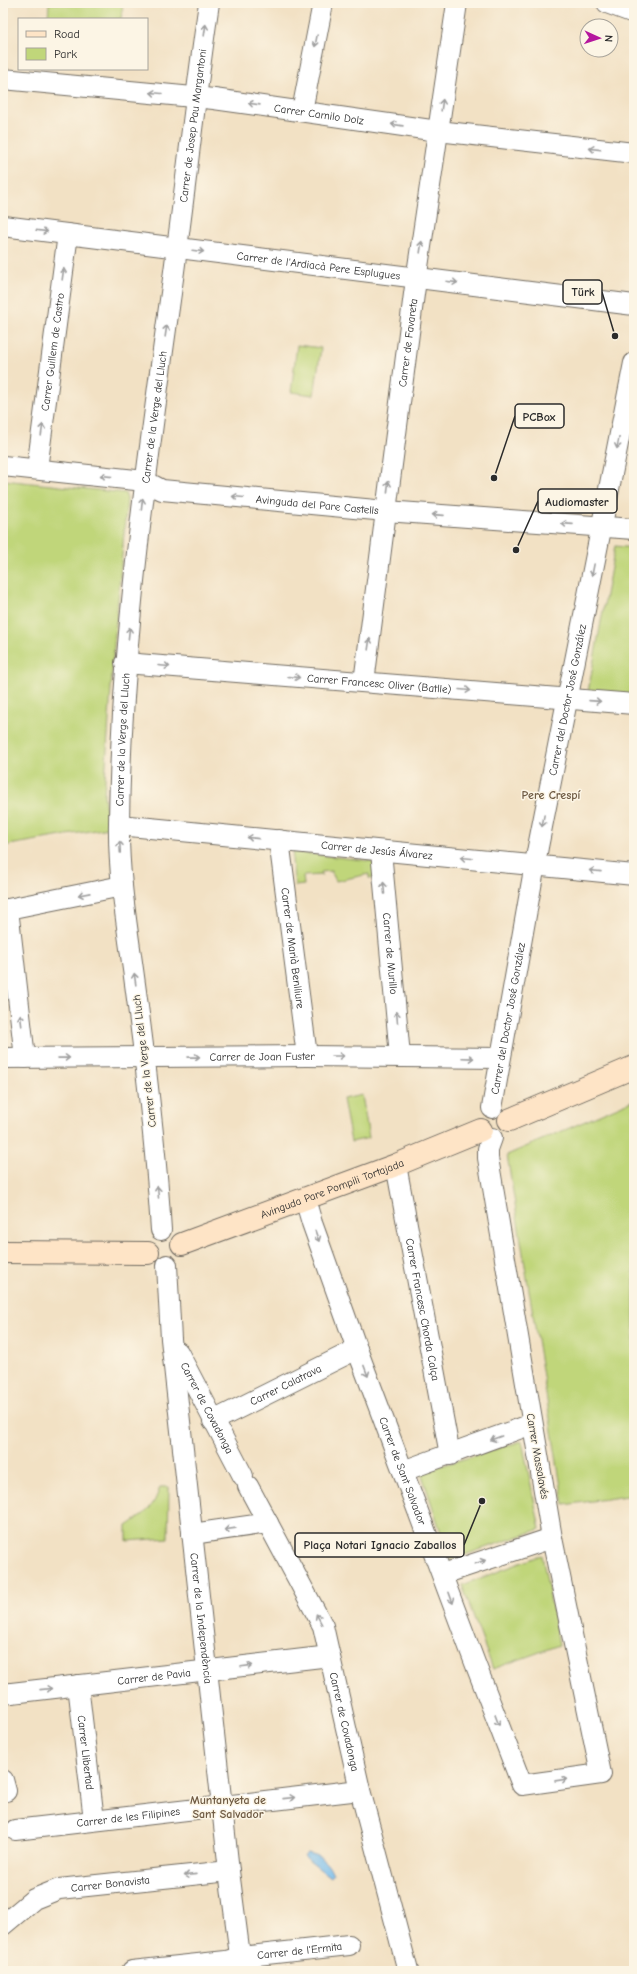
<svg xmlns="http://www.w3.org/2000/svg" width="637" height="1974" font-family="'Comic Neue',sans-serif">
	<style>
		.green { fill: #c0d67a; stroke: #768052 }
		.water { fill: #75bbec; stroke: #50738c }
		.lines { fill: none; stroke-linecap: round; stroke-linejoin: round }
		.street-casing { stroke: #716b61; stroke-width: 22 }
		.secondary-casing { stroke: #716b61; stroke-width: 24 }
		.street { stroke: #fff; stroke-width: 20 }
		.secondary { stroke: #fee4c6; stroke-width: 22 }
		.oneway { stroke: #a0a0a0 }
		.labels { text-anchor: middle; stroke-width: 3; stroke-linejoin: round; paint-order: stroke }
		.street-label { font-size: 11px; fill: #2b2b2b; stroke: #fcf5e5 }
		.neighbourhood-label { font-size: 12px; font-weight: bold; fill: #6f5b44; stroke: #fcf5e5 }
		.leader { fill: none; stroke: #2b2b2b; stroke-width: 1.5 }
		.callout-dot { fill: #2b2b2b; stroke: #fcf5e5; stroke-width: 1.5 }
		.callout { fill: #fcf5e5; stroke: #2b2b2b; stroke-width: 1.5 }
		.callout-label { font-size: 12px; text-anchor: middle; font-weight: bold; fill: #2b2b2b }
	</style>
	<rect width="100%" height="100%" fill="#fcf5e5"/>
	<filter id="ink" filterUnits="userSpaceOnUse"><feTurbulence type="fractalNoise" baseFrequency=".025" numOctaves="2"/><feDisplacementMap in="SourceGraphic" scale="8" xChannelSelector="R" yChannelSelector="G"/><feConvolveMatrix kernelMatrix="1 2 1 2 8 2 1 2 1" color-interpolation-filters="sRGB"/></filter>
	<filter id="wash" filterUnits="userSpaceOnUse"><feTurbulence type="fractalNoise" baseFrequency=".012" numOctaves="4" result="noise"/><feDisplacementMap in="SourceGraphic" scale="16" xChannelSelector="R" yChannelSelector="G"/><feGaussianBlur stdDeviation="0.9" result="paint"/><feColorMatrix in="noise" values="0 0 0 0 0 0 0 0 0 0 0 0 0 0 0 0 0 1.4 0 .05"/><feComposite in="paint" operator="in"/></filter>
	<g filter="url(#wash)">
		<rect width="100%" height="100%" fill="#f2e1c4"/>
		<g class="green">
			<polygon points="49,3 123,3 121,19 48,19"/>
			<polygon points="297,345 321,348 314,395 291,392"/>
			<polygon points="3,480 125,493 127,499 113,657 104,795 108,828 3,846"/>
			<polygon points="615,546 634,548 634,695 588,692"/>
			<polygon points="293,852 371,861 375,866 378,878 369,878 369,874 336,881 331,871 321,872 322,875 303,876 304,885 295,886 292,860"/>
			<polygon points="362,1095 369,1138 351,1142 343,1099"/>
			<polygon points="634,1100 634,1495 564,1505 507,1155"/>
			<polygon points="522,1441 540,1529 450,1560 421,1472"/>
			<path d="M 160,1487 L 169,1487 L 168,1538 L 127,1541 L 127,1526 C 146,1513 153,1509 160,1487 Z"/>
			<polygon points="542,1555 559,1645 493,1669 462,1585"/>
		</g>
		<path class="water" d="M 307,1853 C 321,1855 328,1861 333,1874 L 330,1877 L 304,1857 Z"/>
	</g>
	<g filter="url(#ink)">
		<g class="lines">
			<defs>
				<g id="street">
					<polyline points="607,3 634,13"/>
					<path id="s1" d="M 3,79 L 214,99 L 438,131 L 634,153"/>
					<polyline points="302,111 323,3"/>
					<path id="s2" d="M 3,226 L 634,305"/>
					<path id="s3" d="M 3,466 L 145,481 L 162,490 L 386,511 L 634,529"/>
					<path id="s4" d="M 37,469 L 68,234"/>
					<path id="s5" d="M 125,663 L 634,704"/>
					<path id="s6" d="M 364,682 L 414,294 L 457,3"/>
					<path id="s7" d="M 119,825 L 634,875"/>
					<path id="s8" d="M 279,840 L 307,1056"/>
					<path id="s9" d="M 381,851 L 400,1056"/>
					<polyline points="8,909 25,1058"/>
					<polyline points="3,910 122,886"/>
					<path id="s10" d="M 3,1058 L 307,1056 L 500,1058"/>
					<path id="s11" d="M 492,1108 L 538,847 L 634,363"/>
					<path id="s12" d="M 396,1165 L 450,1455"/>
					<path id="s13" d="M 305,1199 L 312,1223 L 357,1349 L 475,1663 L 522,1785 L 601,1774 L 552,1538 L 488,1158 L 488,1149 L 492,1138"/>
					<path id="s14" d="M 161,1230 C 156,1148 146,1065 135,984 C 128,931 118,877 119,823 C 121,643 147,464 172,286 C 185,192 195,97 209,3"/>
					<path id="s15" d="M 167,1265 L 171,1339 L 229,1871 L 242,1971"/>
					<path id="s16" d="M 178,1352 L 243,1476"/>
					<path id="s17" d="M 213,1421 L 357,1349"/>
					<polyline points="403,1471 532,1424"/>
					<path id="s18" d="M 248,1486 L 323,1626 L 360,1790 L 408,1971"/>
					<polyline points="192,1534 268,1523"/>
					<polyline points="443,1574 552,1538"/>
					<path id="s19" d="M 78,1685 L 94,1820"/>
					<path id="s20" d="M 3,1694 L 330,1656"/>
					<polyline points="3,1780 6,1791"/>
					<path id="s21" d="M 15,1830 L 360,1790"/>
					<path id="s22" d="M 3,1925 L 34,1899 L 59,1889 L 229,1871"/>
					<path id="s23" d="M 132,1971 L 226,1961 L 240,1957 L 349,1945"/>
				</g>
				<g id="secondary">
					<polyline points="509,1120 634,1067"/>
					<path id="s24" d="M 182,1244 L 396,1165 L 481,1130"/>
					<polyline points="3,1252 148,1253"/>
				</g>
			</defs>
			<use href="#street" class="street-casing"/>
			<use href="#secondary" class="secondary-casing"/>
			<use href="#street" class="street"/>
			<use href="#secondary" class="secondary"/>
		</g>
		<defs><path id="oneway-shaft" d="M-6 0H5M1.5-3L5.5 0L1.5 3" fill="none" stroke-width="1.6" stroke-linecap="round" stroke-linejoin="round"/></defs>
		<g class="oneway">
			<use href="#oneway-shaft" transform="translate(205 30) rotate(-82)"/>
			<use href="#oneway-shaft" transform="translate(316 41) rotate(101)"/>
			<use href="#oneway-shaft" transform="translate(156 93) rotate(-175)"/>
			<use href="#oneway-shaft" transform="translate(254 104) rotate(-172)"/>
			<use href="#oneway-shaft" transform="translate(442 105) rotate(-82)"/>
			<use href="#oneway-shaft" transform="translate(397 125) rotate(-172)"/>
			<use href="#oneway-shaft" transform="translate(595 149) rotate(-174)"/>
			<use href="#oneway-shaft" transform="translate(42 231) rotate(7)"/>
			<use href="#oneway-shaft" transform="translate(421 247) rotate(-82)"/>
			<use href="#oneway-shaft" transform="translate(198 251) rotate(7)"/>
			<use href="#oneway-shaft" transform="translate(63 274) rotate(-82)"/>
			<use href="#oneway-shaft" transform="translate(452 282) rotate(7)"/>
			<use href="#oneway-shaft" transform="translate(166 331) rotate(-82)"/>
			<use href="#oneway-shaft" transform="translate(42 430) rotate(-82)"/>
			<use href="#oneway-shaft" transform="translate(618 443) rotate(101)"/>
			<use href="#oneway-shaft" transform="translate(106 476) rotate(-174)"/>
			<use href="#oneway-shaft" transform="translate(388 487) rotate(-84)"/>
			<use href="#oneway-shaft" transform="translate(238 497) rotate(-175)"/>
			<use href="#oneway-shaft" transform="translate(142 504) rotate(-84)"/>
			<use href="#oneway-shaft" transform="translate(438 515) rotate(-176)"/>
			<use href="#oneway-shaft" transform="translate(567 524) rotate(-176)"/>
			<use href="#oneway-shaft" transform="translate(593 570) rotate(101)"/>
			<use href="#oneway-shaft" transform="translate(129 633) rotate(-84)"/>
			<use href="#oneway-shaft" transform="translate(369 644) rotate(-82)"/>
			<use href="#oneway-shaft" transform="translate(164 666) rotate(5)"/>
			<use href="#oneway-shaft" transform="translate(294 677) rotate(5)"/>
			<use href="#oneway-shaft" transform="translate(465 690) rotate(5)"/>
			<use href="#oneway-shaft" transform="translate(595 701) rotate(4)"/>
			<use href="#oneway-shaft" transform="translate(543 821) rotate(101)"/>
			<use href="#oneway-shaft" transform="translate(253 838) rotate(-174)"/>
			<use href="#oneway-shaft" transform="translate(120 847) rotate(-93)"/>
			<use href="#oneway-shaft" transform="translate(466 858) rotate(-175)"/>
			<use href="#oneway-shaft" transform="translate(595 871) rotate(-174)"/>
			<use href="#oneway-shaft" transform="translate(384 888) rotate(-95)"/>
			<use href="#oneway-shaft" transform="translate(84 894) rotate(169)"/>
			<use href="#oneway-shaft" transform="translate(135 979) rotate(-98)"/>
			<use href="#oneway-shaft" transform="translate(397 1017) rotate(-95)"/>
			<use href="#oneway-shaft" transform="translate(21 1020) rotate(-97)"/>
			<use href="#oneway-shaft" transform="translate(338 1056)"/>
			<use href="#oneway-shaft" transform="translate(194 1057) rotate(-1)"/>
			<use href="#oneway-shaft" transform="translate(64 1058) rotate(-1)"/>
			<use href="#oneway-shaft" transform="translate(468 1058) rotate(2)"/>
			<use href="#oneway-shaft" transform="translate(158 1192) rotate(-95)"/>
			<use href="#oneway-shaft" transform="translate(317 1236) rotate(70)"/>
			<use href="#oneway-shaft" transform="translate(366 1371) rotate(69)"/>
			<use href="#oneway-shaft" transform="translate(496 1438) rotate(160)"/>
			<use href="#oneway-shaft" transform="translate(230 1529) rotate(172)"/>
			<use href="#oneway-shaft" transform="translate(480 1562) rotate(-19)"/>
			<use href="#oneway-shaft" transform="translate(451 1598) rotate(70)"/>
			<use href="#oneway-shaft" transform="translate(319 1619) rotate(-118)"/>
			<use href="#oneway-shaft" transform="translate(247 1666) rotate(-7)"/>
			<use href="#oneway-shaft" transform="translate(46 1689) rotate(-6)"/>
			<use href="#oneway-shaft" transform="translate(497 1720) rotate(69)"/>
			<use href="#oneway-shaft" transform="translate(561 1780) rotate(-8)"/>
			<use href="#oneway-shaft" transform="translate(289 1798) rotate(-6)"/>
			<use href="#oneway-shaft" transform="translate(190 1875) rotate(174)"/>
		</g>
	</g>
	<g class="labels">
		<g class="street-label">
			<text dy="4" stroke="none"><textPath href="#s1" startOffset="318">Carrer Camilo Dolz</textPath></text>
			<text dy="4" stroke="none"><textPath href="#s14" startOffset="1111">Carrer de Josep Pau Margantoni</textPath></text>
			<text dy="4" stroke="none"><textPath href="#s2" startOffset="318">Carrer de l'Ardiacà Pere Esplugues</textPath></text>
			<text dy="4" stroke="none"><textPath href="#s6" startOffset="342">Carrer de Favareta</textPath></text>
			<text dy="4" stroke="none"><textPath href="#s4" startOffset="118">Carrer Guillem de Castro</textPath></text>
			<text dy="4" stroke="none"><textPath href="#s14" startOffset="817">Carrer de la Verge del Lluch</textPath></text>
			<text dy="4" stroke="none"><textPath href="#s3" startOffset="318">Avinguda del Pare Castells</textPath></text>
			<text dy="4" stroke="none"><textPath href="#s5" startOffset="255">Carrer Francesc Oliver (Batlle)</textPath></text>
			<text dy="4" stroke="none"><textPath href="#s11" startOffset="415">Carrer del Doctor José González</textPath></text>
			<text dy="4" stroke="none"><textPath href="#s14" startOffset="493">Carrer de la Verge del Lluch</textPath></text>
			<text dy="4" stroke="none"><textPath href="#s7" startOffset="259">Carrer de Jesús Álvarez</textPath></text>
			<text dy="4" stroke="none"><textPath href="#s8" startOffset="109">Carrer de Marià Benlliure</textPath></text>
			<text dy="4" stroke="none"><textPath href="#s9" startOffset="103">Carrer de Murillo</textPath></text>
			<text dy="4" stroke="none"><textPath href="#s11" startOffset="91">Carrer del Doctor José González</textPath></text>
			<text dy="4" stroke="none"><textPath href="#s10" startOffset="259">Carrer de Joan Fuster</textPath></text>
			<text transform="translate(144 1061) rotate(-97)" y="4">Carrer de la Verge del Lluch</text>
			<text dy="4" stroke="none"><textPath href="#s24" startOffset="160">Avinguda Pare Pompili Tortajada</textPath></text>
			<text dy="4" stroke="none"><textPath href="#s12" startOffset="147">Carrer Francesc Chorda Calça</textPath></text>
			<text dy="4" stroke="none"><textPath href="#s17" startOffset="81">Carrer Calatrava</textPath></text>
			<text dy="4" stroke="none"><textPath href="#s16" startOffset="63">Carrer de Covadonga</textPath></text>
			<text transform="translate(538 1456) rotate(80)" y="4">Carrer Massalavés</text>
			<text dy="4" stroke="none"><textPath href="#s13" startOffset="289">Carrer de Sant Salvador</textPath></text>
			<text dy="4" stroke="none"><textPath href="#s15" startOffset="355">Carrer de la Independència</textPath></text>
			<text dy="4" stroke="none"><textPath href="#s20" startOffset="152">Carrer de Pavia</textPath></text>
			<text dy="4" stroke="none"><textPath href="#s18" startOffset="257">Carrer de Covadonga</textPath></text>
			<text dy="4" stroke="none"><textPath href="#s19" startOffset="68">Carrer Llibertad</textPath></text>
			<text dy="4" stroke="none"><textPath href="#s21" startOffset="114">Carrer de les Filipines</textPath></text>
			<text dy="4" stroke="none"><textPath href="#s22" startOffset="119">Carrer Bonavista</textPath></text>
			<text dy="4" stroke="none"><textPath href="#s23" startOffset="169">Carrer de l'Ermita</textPath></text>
		</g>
		<g class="neighbourhood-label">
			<text x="551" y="799">Pere Crespí</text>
			<text x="228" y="1804">Muntanyeta de<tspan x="228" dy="14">Sant Salvador</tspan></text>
		</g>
	</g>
	<path class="leader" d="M615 336L602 292M494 478L515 416M516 550L538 501M482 1501L464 1545"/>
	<g class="callout-dot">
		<circle cx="615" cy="336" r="4"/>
		<circle cx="494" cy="478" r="4"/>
		<circle cx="516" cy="550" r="4"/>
		<circle cx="482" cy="1501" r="4"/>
	</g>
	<g class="callout">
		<rect x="563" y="280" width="39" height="24" rx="4"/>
		<rect x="515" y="404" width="49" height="24" rx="4"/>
		<rect x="538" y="489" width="79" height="24" rx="4"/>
		<rect x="295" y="1533" width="169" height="24" rx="4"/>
	</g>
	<g class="callout-label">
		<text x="583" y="296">Türk</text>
		<text x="539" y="421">PCBox</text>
		<text x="577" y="506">Audiomaster</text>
		<text x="380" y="1549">Plaça Notari Ignacio Zaballos</text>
	</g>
	<rect width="637" height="1974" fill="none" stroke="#fcf5e5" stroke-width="16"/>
	<rect x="18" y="18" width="130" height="52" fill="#fcf5e5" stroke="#a8a49b"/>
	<rect x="26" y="31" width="20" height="6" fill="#fee4c6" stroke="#a8a49b"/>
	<text x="54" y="38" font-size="12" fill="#2b2b2b">Road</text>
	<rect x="26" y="48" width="20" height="12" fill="#c0d67a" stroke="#a8a49b"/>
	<text x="54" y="58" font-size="12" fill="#2b2b2b">Park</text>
	<g transform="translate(599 38) rotate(93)"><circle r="19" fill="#fcf5e5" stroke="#a8a49b"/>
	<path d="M0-3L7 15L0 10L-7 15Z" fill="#b5179e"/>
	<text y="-6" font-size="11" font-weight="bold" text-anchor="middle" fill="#2b2b2b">N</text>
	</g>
</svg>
